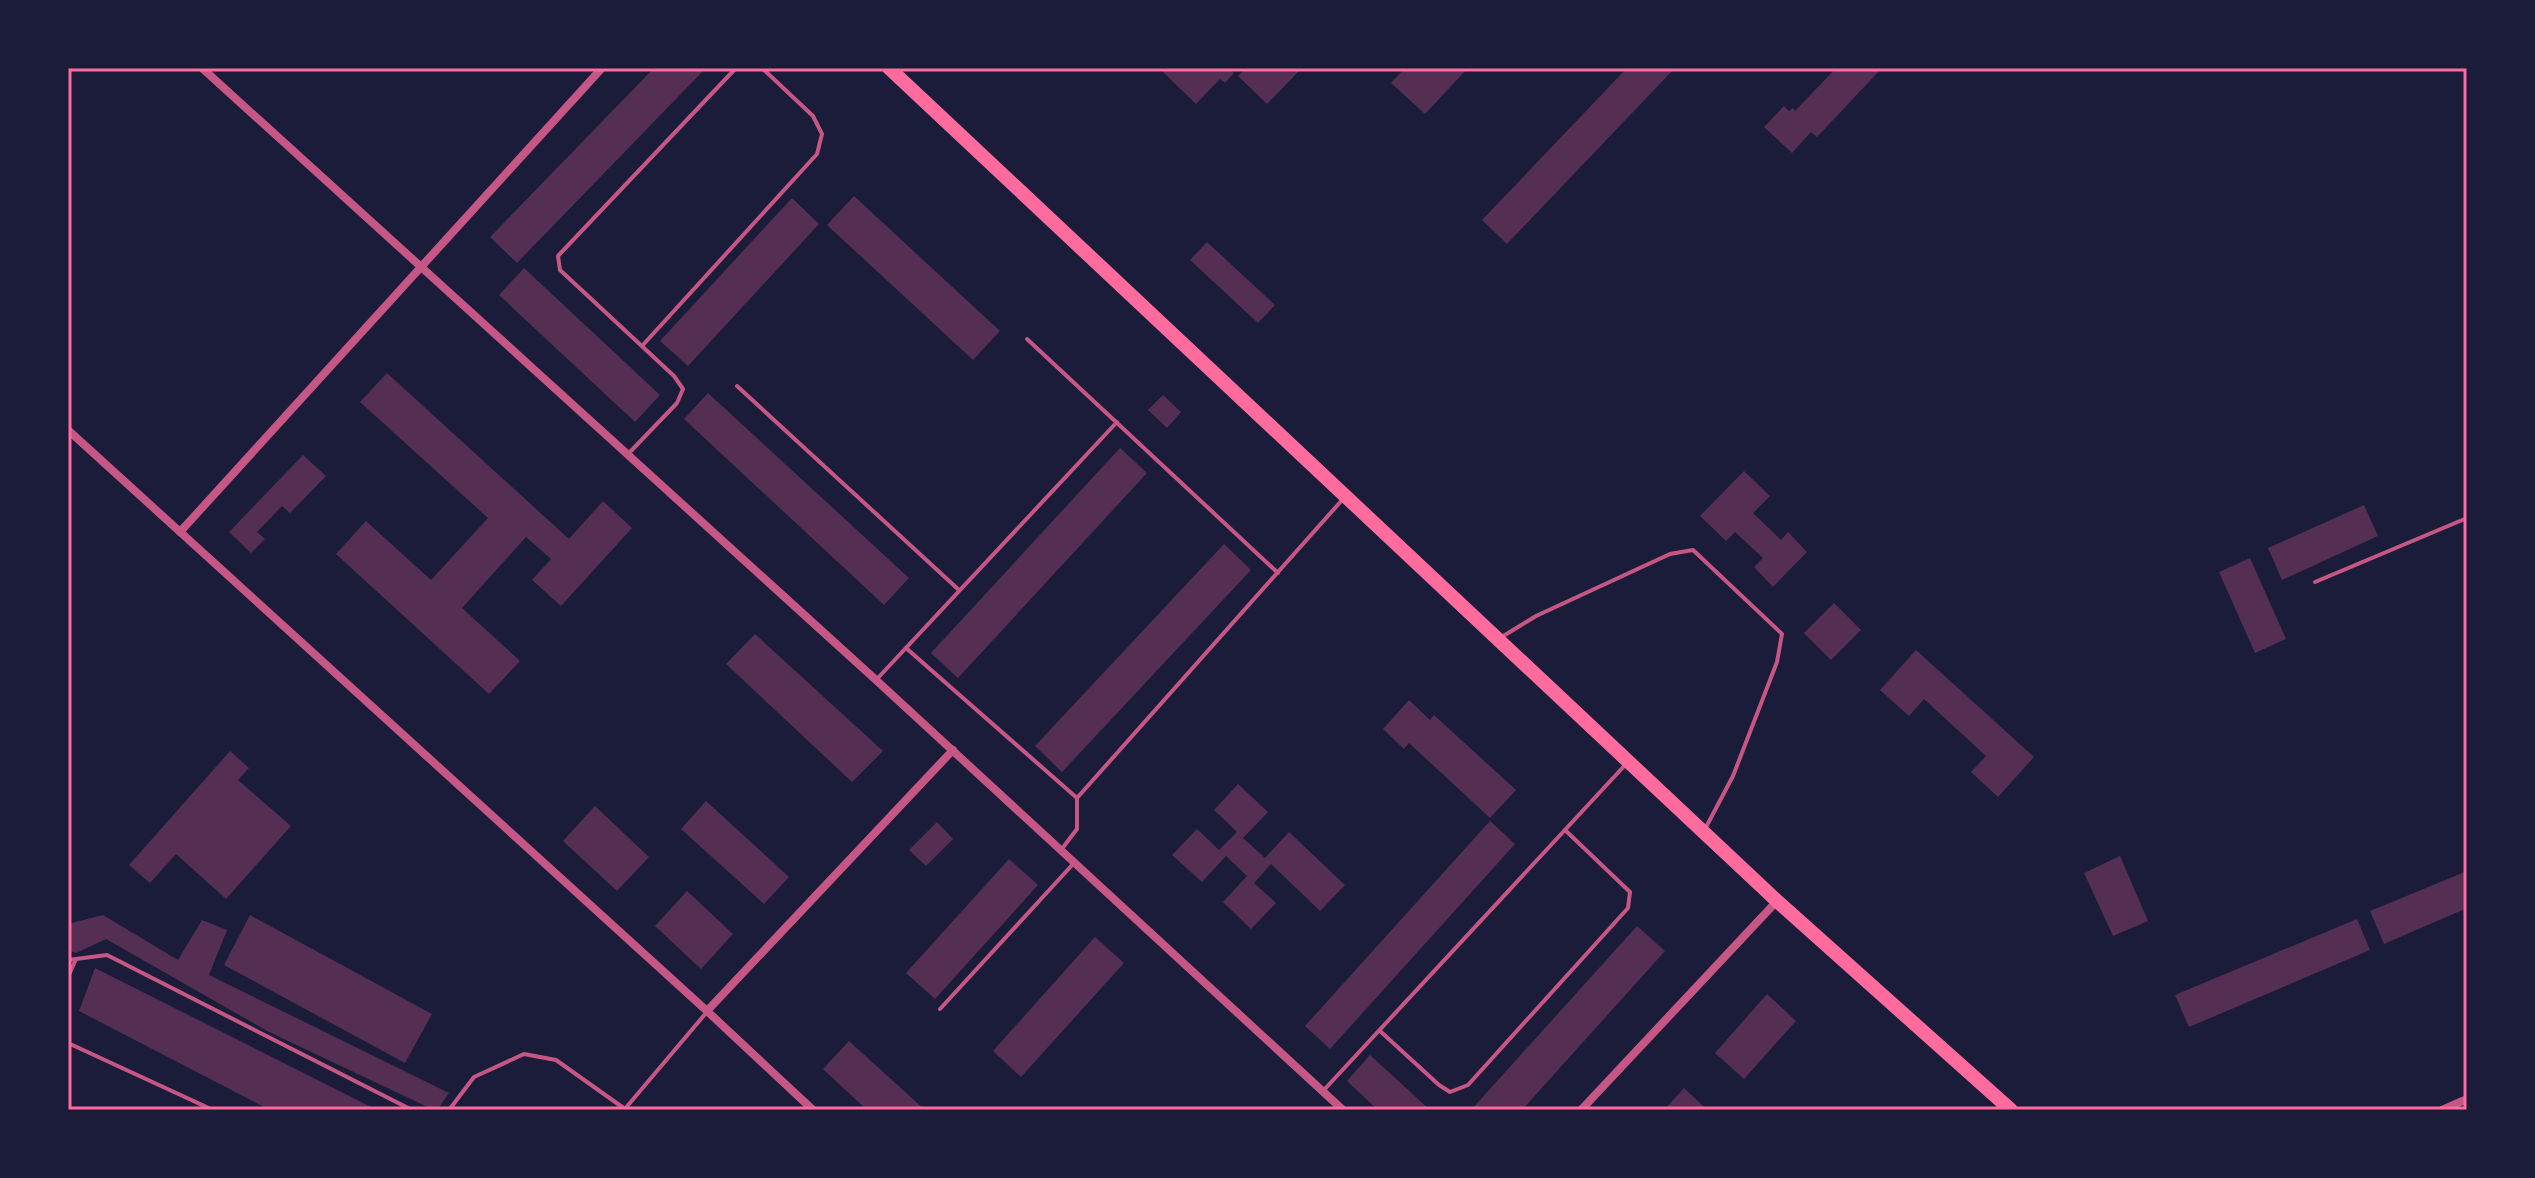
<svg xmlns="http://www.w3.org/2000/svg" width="2535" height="1178" font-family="'PT Sans',sans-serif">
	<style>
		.building { fill: #542f53 }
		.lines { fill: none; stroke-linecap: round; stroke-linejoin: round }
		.service { stroke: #c65784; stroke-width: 4 }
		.minor { stroke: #c65784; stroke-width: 8 }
		.primary { stroke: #ff6b9d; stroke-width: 14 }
		.neatline { fill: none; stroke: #ff6b9d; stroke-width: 3 }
	</style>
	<rect width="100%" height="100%" fill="#1b1b3a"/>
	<g class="building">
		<polygon points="654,68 706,68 517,263 490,237"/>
		<polygon points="1159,68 1229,68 1234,73 1225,83 1220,79 1196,104"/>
		<polygon points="1246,68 1302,68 1267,104 1238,76"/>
		<polygon points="1405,68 1468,68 1425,114 1391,83"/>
		<polygon points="1627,68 1675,68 1507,244 1482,220"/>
		<polygon points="1836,68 1882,68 1817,137 1811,132 1792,153 1764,127 1784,106 1789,111 1793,108 1795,111"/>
		<polygon points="854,196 1000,331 973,360 827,225"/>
		<polygon points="792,198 819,224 688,366 660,341"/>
		<polygon points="1207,242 1275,305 1258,323 1190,260"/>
		<polygon points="524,268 660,395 635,422 499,295"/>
		<polygon points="387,373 569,539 603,501 632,528 561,606 532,580 551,559 526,537 462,608 520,661 489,694 336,554 366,521 431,580 488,518 360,402"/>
		<polygon points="708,393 909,578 884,605 684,419"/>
		<polygon points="1163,395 1181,412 1167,428 1148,410"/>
		<polygon points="1120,448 1147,473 958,678 931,653"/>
		<polygon points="303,455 326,476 290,513 282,506 257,532 265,539 251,553 229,532"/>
		<polygon points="1744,471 1770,496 1753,513 1781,540 1788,532 1807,552 1773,587 1754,567 1763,558 1735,532 1726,541 1700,516"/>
		<polygon points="2364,505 2378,536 2282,580 2268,548"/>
		<polygon points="1224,544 1251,570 1062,772 1035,746"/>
		<polygon points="2250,558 2286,639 2255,653 2219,572"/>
		<polygon points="1834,603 1861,630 1831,660 1804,633"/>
		<polygon points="755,634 883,751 852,782 726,664"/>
		<polygon points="1916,650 2034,757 1998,797 1971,772 1986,756 1924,699 1909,716 1880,690"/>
		<polygon points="1409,700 1430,720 1434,715 1516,790 1490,818 1409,743 1404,749 1383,729"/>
		<polygon points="230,751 249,768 238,780 291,826 226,899 176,854 150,883 129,865"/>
		<polygon points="1238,784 1268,812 1243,838 1265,858 1289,832 1345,885 1320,911 1271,864 1254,883 1276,903 1251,929 1223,902 1247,876 1226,856 1202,882 1172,855 1197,829 1219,850 1237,832 1214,810"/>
		<polygon points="706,801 789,877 764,904 681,829"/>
		<polygon points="595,806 649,857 617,891 563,841"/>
		<polygon points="1490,821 1515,844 1330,1049 1305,1026"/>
		<polygon points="937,822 953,839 926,866 909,850"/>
		<polygon points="2120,856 2148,921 2113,936 2084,873"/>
		<polygon points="1009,859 1038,885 935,999 906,973"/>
		<polygon points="2467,871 2467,908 2384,944 2370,911"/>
		<polygon points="687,891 733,934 701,969 655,926"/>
		<polygon points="103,915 178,960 202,920 227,930 209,975 449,1093 437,1110 434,1110 269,1032 106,939 76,953 68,950 68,924"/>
		<polygon points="250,915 432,1014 405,1063 224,965"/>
		<polygon points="2357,919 2370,950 2189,1027 2175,995"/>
		<polygon points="1637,926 1665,951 1522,1110 1471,1110"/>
		<polygon points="1095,937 1124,963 1021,1077 993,1051"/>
		<polygon points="95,968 377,1110 270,1110 79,1011"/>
		<polygon points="1767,994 1796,1021 1744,1079 1715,1053"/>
		<polygon points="849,1041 925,1110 867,1110 823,1069"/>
		<polygon points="1370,1055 1430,1110 1378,1110 1347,1081"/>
		<polygon points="1684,1088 1707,1110 1664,1110"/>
	</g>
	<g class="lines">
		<g class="service">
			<polyline points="1027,339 1278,573"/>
			<polyline points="642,346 817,154 822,134 813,116 762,68"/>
			<polyline points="737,386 959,590"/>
			<polyline points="629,453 677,403 683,389 674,376 560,270 558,256 736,68"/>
			<polyline points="2315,582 2467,518"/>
			<polyline points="1500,638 1536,616 1670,554 1693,550 1782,634 1777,662 1733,776 1705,829"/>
			<polyline points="906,648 1077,798 1077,829 1061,850"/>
			<polyline points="876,680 1117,422"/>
			<polyline points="1077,798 1343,499"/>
			<polyline points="68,960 107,955 412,1110"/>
			<polyline points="68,977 76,959"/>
			<polyline points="940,1009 1074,863"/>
			<polyline points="1380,1031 1439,1085 1450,1092 1468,1085 1628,908 1630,892 1565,830"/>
			<polyline points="68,1043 213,1110"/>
			<polyline points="1323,1091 1627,763"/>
			<polyline points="449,1110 474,1077 524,1054 556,1060 625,1109"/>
			<polyline points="624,1110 706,1013"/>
		</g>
		<g class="minor">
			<polyline points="202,68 876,680 1343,1110"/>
			<polyline points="68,430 707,1011 813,1110"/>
			<polyline points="180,532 602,68"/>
			<polyline points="707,1011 953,750"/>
			<polyline points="1581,1110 1777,901"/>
			<polyline points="2442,1110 2467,1099"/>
		</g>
		<polyline class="primary" points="889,68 1777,901 2011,1110"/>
	</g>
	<rect width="2535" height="1178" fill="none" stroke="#1b1b3a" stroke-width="140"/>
	<rect x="70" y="70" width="2395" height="1038" class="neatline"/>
</svg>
